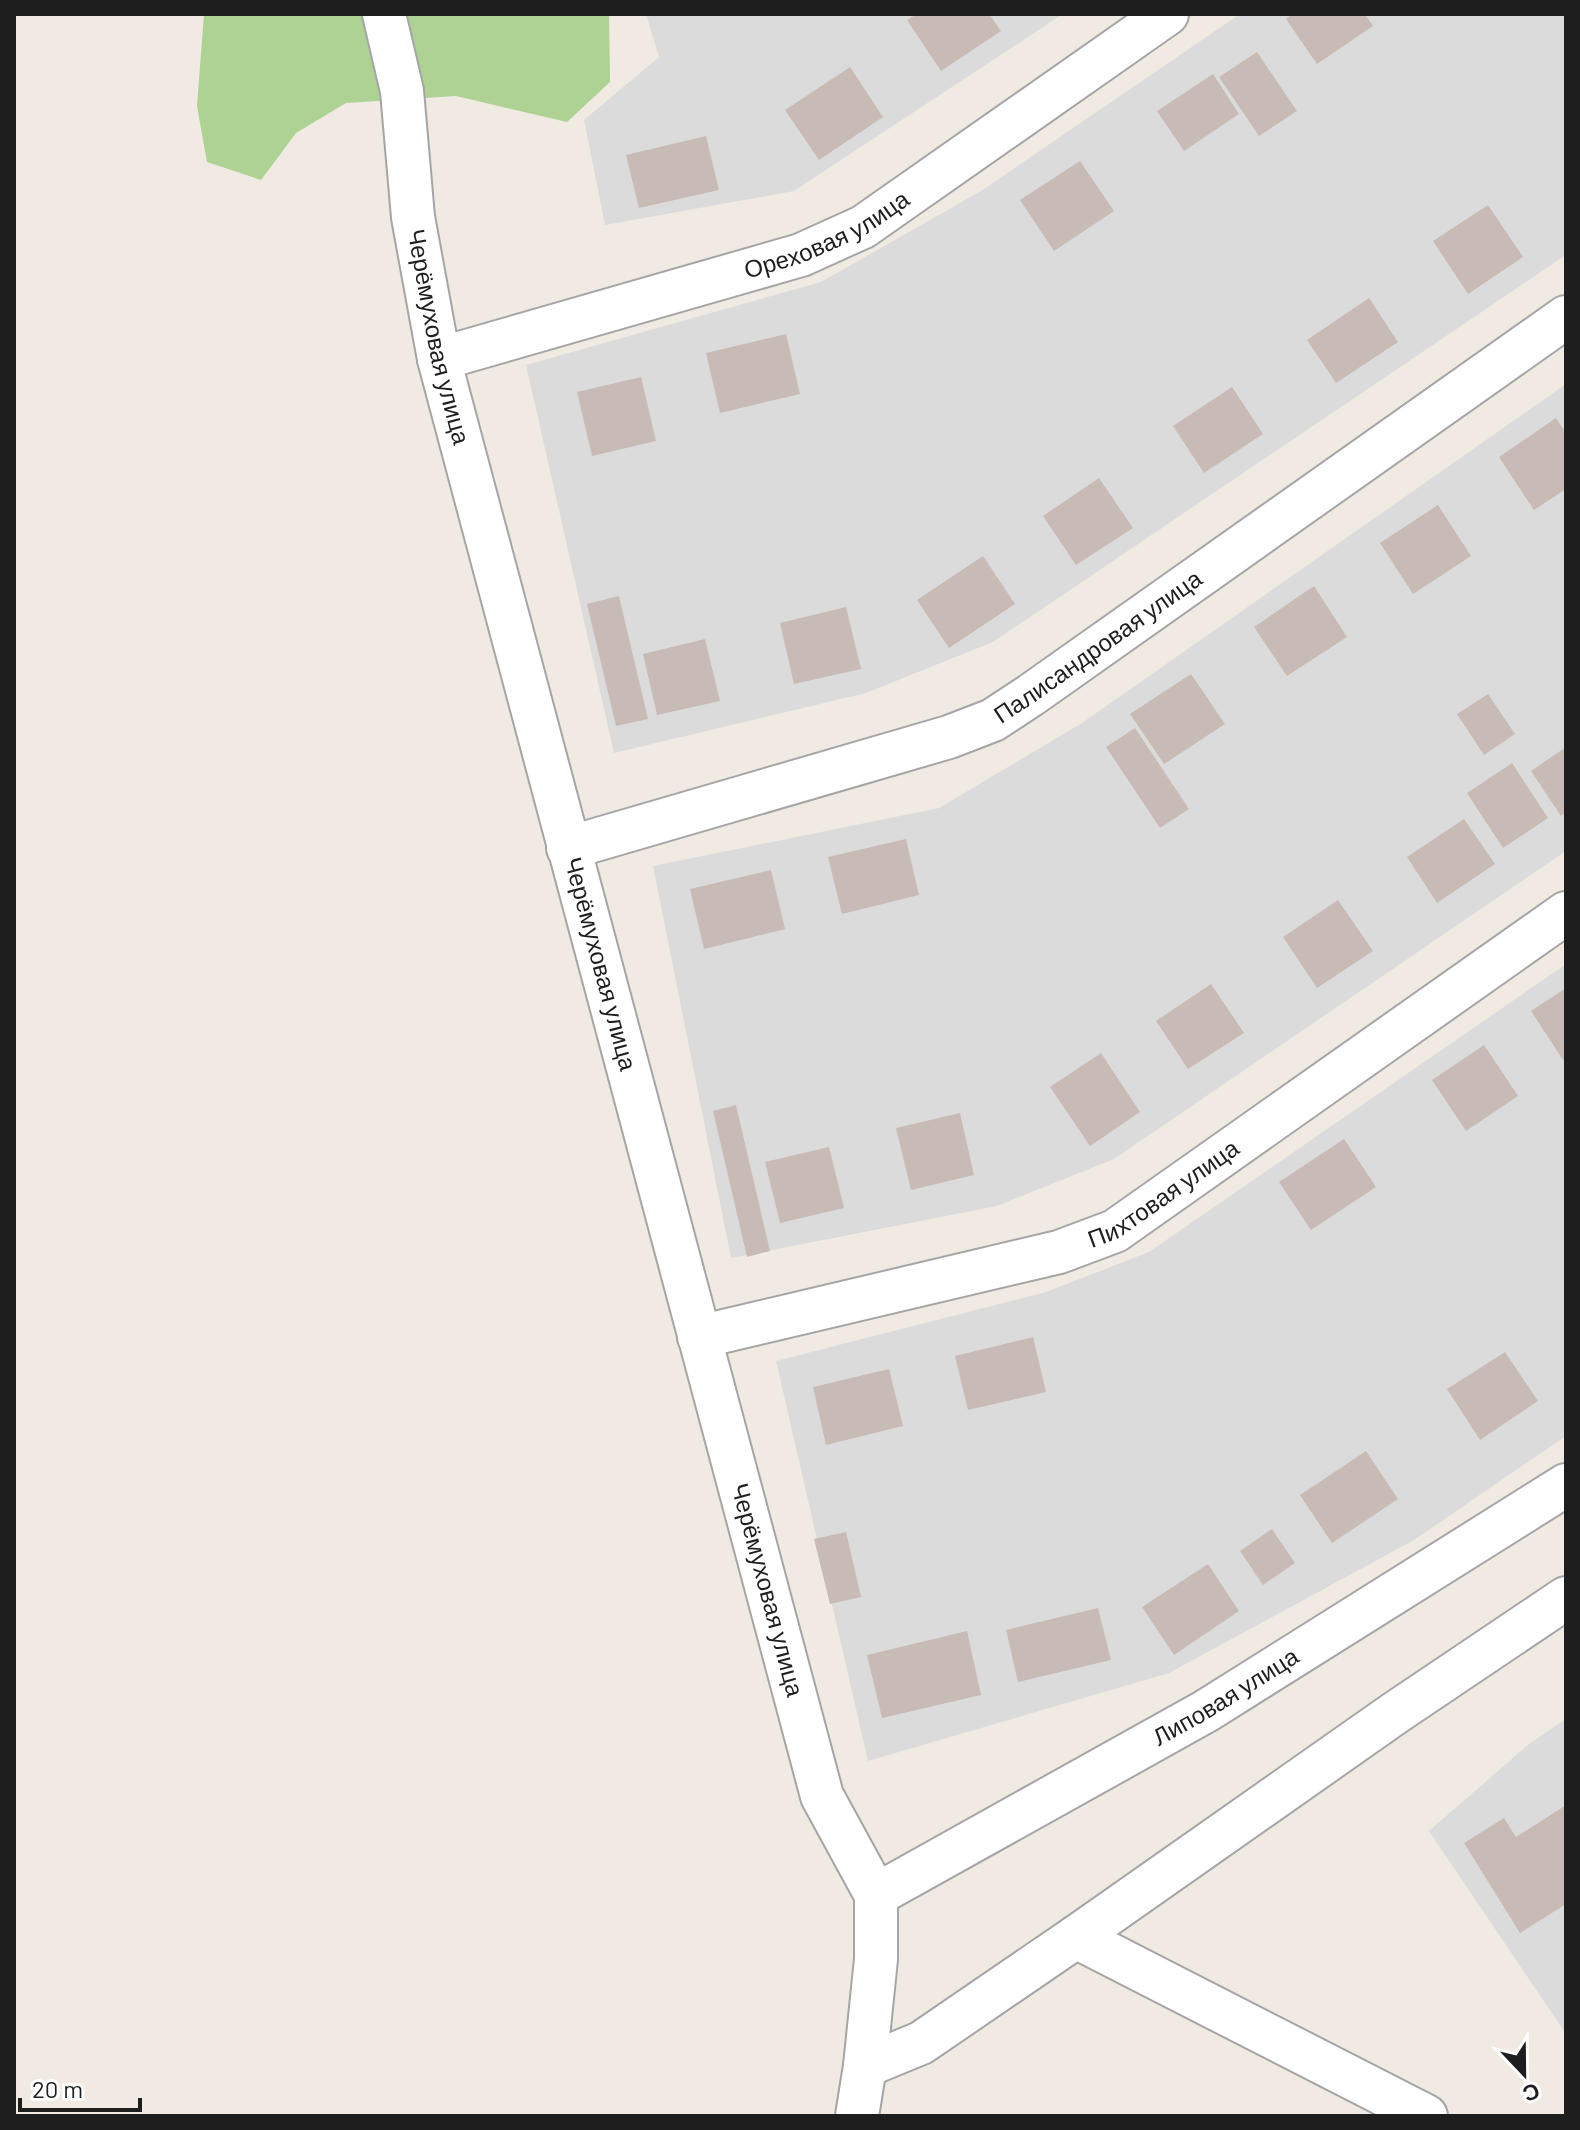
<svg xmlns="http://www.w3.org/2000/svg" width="1580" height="2130" font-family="Barlow,sans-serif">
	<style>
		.residential { fill: #dcdbdb }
		.forest { fill: #add294 }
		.building { fill: #c8bbb6 }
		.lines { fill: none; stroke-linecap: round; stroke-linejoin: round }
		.minor-casing { stroke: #a5a5a5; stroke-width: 46 }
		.minor { stroke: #fff; stroke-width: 42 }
		.labels { text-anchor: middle; stroke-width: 7; stroke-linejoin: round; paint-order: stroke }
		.street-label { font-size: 24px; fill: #1e1e1e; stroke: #fff }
	</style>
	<rect width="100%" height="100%" fill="#f0eae3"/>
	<g class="residential">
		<polygon points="646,14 1063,14 794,191 605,225 584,120 659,57"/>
		<polygon points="1240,14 1566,14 1566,255 993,642 866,693 614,753 526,365 821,282 981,191"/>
		<polygon points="1566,384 1566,851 1114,1159 997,1206 731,1258 653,866 939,808 1082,723"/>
		<polygon points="1566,964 1566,1436 1414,1540 1169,1673 868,1761 776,1361 1046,1292 1149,1252"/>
		<polygon points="1566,1719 1566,2034 1429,1831 1529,1744"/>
	</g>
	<polygon class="forest" points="204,14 609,14 610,82 567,122 456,96 346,103 296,133 261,180 207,162 197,106"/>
	<g class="building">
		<polygon points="917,14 989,14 1001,31 941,71 907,20"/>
		<polygon points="1293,14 1365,14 1373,26 1317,64 1286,19"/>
		<polygon points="1257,52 1297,111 1259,136 1219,77"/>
		<polygon points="850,67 883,117 819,160 785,110"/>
		<polygon points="1213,74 1239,114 1184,151 1157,111"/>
		<polygon points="706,136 719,190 639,208 626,155"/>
		<polygon points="1080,161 1114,211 1054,251 1020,200"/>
		<polygon points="1488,205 1523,257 1468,294 1433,241"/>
		<polygon points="1369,298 1398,342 1336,383 1307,340"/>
		<polygon points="786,334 800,394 720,413 706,353"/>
		<polygon points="641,377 656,441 592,456 577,392"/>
		<polygon points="1232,387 1263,434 1204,473 1173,426"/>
		<polygon points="1556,418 1566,433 1566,489 1534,510 1499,457"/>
		<polygon points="1099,478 1133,528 1076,565 1043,516"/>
		<polygon points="1438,505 1471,556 1413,594 1380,543"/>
		<polygon points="983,556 1015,604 949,648 917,600"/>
		<polygon points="1314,586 1347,637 1287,676 1254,627"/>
		<polygon points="619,596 648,719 616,726 587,604"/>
		<polygon points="846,607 861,669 794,684 780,623"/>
		<polygon points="705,639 720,701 657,715 643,654"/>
		<polygon points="1191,674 1225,724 1164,764 1130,714"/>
		<polygon points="1488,694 1515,734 1484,755 1457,714"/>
		<polygon points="1135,728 1189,809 1160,828 1106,747"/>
		<polygon points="1566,747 1566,812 1561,816 1531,771"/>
		<polygon points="1512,763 1548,818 1503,848 1467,793"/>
		<polygon points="1464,819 1495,864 1437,903 1407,857"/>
		<polygon points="906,839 919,895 842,914 828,857"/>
		<polygon points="771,870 785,929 704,949 690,889"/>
		<polygon points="1338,900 1373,951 1317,988 1283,937"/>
		<polygon points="1211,984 1244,1033 1188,1069 1156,1021"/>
		<polygon points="1566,988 1566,1058 1563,1060 1531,1011"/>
		<polygon points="1484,1045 1518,1096 1466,1131 1432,1080"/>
		<polygon points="1101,1053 1140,1112 1090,1146 1050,1087"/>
		<polygon points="736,1105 770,1251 747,1257 713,1111"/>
		<polygon points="960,1113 974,1175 911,1190 896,1128"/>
		<polygon points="1344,1139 1376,1187 1311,1230 1279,1182"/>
		<polygon points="829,1147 844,1208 780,1223 765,1162"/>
		<polygon points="1033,1337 1046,1392 968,1410 955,1356"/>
		<polygon points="1505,1352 1538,1401 1480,1440 1447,1389"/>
		<polygon points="889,1369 903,1426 826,1445 813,1387"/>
		<polygon points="1366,1451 1398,1499 1332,1543 1300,1495"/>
		<polygon points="1272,1529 1295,1563 1263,1585 1240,1551"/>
		<polygon points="846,1532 861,1597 830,1604 814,1539"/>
		<polygon points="1208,1564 1239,1611 1174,1655 1142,1607"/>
		<polygon points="1098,1608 1111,1660 1018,1682 1006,1630"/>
		<polygon points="967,1631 981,1695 882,1718 867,1655"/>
		<polygon points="1566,1805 1566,1904 1520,1933 1464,1843 1504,1818 1516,1837"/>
	</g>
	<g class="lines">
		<defs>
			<g id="minor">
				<path id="s1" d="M 384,14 L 402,91 L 413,217 L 439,359 L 822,1796 L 876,1895 L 876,1959 L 865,2066 L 857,2116"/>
				<path id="s2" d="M 439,359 L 801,255 L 863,227 L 1167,14"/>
				<path id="s3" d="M 568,848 L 949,737 L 993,720 L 1031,695 L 1566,317"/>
				<path id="s4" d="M 699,1337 L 1059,1252 L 1115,1231 L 1566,913"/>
				<path id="s5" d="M 876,1895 L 1206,1711 L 1566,1485"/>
				<polyline points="1076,1937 1426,2116"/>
				<polyline points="865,2066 921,2043 1076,1937 1395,1713 1566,1598"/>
			</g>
		</defs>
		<use href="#minor" class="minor-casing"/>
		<use href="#minor" class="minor"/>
	</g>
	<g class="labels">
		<g class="street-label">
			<text dy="8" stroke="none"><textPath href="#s2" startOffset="408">Ореховая улица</textPath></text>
			<text dy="8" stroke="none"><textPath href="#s1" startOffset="328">Черёмуховая улица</textPath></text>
			<text dy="8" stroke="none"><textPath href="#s3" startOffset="572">Палисандровая улица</textPath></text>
			<text dy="8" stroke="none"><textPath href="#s1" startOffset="976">Черёмуховая улица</textPath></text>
			<text dy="8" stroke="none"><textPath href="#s4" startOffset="490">Пихтовая улица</textPath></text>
			<text dy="8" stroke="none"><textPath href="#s1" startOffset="1624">Черёмуховая улица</textPath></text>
			<text dy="8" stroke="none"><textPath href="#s5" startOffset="402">Липовая улица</textPath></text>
		</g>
	</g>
	<rect width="1580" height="2130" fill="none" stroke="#1e1e1e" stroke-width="32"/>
	<g transform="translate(1524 2074) rotate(158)" stroke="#ffffff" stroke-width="6" paint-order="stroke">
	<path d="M0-6L14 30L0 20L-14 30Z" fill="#1e1e1e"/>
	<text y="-12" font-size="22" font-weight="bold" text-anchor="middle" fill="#1e1e1e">С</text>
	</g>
	<path d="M20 2098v12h120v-12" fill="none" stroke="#1e1e1e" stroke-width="4"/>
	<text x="32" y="2098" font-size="24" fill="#1e1e1e" stroke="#ffffff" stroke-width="6" paint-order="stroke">20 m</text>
</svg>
